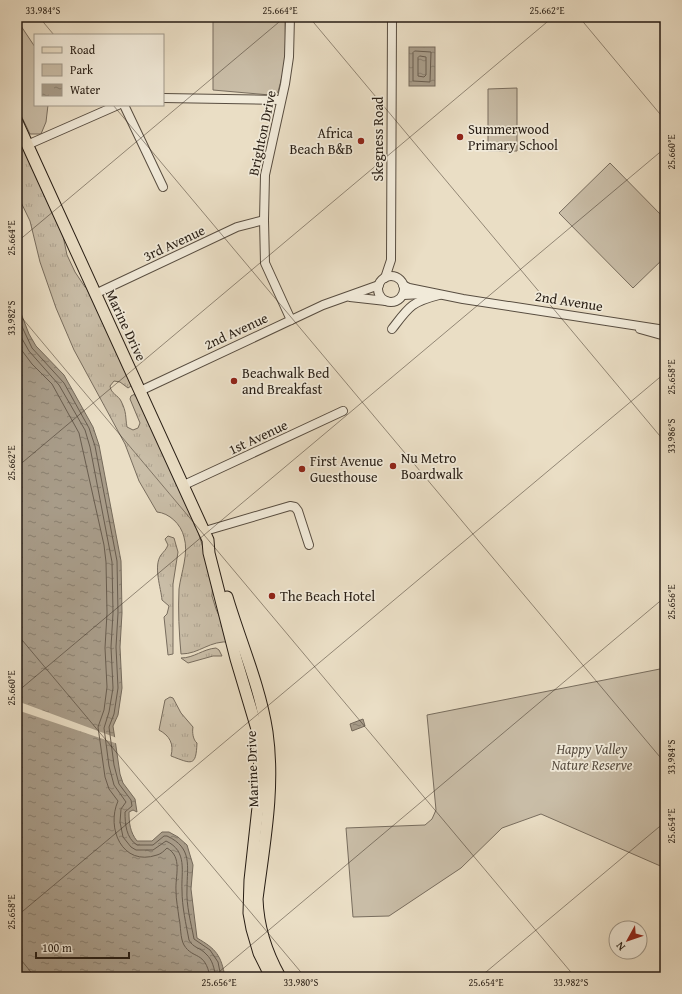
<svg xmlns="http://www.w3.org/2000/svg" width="682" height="994" font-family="'Gentium Book Plus',serif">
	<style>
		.grass { fill: url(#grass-tufts); stroke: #786d5e }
		.park { fill: #c9bda7; stroke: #786d5e }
		.water { fill: url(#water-ripples); stroke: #74695a }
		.pier { fill: #eadec5 }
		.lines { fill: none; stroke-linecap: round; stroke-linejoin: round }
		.shore { stroke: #685c4e; stroke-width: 1 }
		.minor-casing { stroke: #584d40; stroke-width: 10 }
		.major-casing { stroke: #271d14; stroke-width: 13 }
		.minor { stroke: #f1ead9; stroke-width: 8 }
		.major { stroke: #eadec5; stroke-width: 11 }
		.ticks { fill: none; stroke: #271d14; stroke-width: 1; stroke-opacity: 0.45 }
		.poi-dot { fill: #8f2418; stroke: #f1ead9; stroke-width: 1.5 }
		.labels { text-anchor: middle; stroke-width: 3.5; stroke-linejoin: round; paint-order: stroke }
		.poi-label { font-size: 14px; fill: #271d14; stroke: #f1ead9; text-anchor: start }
		.street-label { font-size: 14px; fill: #271d14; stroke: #f1ead9 }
		.park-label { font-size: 14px; font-style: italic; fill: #584d40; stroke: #f1ead9 }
		.neatline { fill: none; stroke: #271d14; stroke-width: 1.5 }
		.ticks-label { font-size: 10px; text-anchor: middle; fill: #271d14 }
	</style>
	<defs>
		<pattern id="grass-tufts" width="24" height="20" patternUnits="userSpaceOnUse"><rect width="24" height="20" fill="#c9bda7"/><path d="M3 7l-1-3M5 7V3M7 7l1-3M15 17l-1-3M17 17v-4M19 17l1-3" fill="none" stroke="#ada28f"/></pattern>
		<pattern id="water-ripples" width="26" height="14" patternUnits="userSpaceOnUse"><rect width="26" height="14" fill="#a89c89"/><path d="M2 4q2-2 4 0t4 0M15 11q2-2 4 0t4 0" fill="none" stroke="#897f6f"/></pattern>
	</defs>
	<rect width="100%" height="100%" fill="#eadec5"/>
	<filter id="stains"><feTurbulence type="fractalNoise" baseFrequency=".005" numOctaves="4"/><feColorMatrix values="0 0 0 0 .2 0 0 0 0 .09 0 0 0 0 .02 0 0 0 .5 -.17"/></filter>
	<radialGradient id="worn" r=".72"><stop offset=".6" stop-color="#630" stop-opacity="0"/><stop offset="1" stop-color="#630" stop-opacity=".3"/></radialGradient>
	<g class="grass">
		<path d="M 17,135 L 63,236 L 67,255 L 75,272 L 85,287 L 86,287 L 130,380 L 131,386 L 128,388 L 120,382 L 114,381 L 110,386 C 111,394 118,395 121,401 C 127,413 125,416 127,427 L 133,430 L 138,428 L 140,423 L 130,399 L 131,396 L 137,393 L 196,525 L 213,580 L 212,596 L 216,609 L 231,642 C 209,640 200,654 181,654 C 179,633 178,610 179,589 C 181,573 189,553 184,537 C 181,524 169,513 157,512 L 139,481 L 125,444 L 74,350 L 56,308 L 40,262 L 30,221 L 17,194 Z"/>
		<path d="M 168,536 L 174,538 L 178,552 L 173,584 L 173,654 L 168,655 L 164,617 L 167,614 L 169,606 L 162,600 C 161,588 153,566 161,555 C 164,551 166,550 168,545 L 165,539 Z"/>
		<path d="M 216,648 L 219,650 L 222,656 L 213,656 L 188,663 L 181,658 C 194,658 203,649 216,648 Z"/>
		<path d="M 170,697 L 173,698 L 181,713 L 193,727 C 192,732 193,740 197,743 C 196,767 192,764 171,756 C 174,744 170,736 159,730 L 165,700 Z"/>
	</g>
	<g class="park">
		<polygon points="213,17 285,17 286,61 278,92 270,95 213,90"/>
		<polygon points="17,20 35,47 35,105 48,105 46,122 41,134 30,134 17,107"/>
		<polygon points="517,88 517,151 488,151 488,89"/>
		<polygon points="610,163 665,219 665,257 633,288 559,213"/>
		<polygon points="665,668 665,868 541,814 502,828 461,868 389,916 353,917 346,828 425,825 432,819 436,810 427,715"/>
	</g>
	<g class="water">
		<rect x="409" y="47" width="26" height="39"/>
		<path d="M 17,303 L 29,334 L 36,346 L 64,375 L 93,427 L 99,445 L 121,561 L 122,613 L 120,647 L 122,688 L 118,715 L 113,726 L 120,774 L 123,783 L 135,799 L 137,812 L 133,810 L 129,812 C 129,823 130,832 137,841 L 152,841 L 162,832 L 169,832 L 178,837 L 187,845 L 193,865 L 191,889 L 197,938 C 216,949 221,955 225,977 L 17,977 Z"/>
		<polygon points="363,719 365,726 352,731 350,724"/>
	</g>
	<polygon class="pier" points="17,701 117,738 118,744 17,710"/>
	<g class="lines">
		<g class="shore">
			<polygon points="415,51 431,52 430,82 413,81 413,53"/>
			<polygon points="420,56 426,57 426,75 424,77 418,76 418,58"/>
			<path d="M 17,316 L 32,348 L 64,383 L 89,428 L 95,446 L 117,561 L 118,613 L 116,647 L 118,688 L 114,714 L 109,727 L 114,765 L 119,784 L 131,800 L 132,806 L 125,812 C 125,824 126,838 137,845 L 153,845 L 164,836 L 167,836 C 193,848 187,866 187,889 C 186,905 191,923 194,939 L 210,950 L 218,962 L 221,977"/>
			<path d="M 17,330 L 29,351 L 59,385 L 85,430 L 90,447 L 112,562 L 113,613 L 111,647 L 113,688 L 109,712 L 104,728 L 109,766 L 114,785 L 126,802 L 121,809 L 120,822 L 123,837 L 131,847 L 136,850 L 153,850 L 166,841 C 188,851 181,872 182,890 C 182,907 186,924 189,940 C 193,948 201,948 206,954 C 213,960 214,969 216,977"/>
			<path d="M 17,344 L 32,364 L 52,384 L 79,433 L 104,545 L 106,562 L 107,613 L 105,648 L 107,687 L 104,710 L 98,727 L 105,777 L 109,789 L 118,801 C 106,828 122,867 157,855 C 161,854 164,851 167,848 C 183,857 175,876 176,891 C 176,900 178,909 179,918 C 181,926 180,938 184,945 C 193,960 205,950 210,977"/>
		</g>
		<defs>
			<g id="minor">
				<polyline points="290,17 289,57 285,84 265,175 264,220 265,263 291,320"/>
				<polyline points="163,98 281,100"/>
				<polyline points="124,105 163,187"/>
				<polyline points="27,145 118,105"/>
				<circle cx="391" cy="289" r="13"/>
				<polyline points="385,278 391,260 392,17"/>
				<polyline points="403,285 409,288 463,299 665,330"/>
				<polyline points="95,294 237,227 264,220"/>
				<polyline points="403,295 424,294"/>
				<polyline points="350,297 386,301"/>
				<path d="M 392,329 C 409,307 411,302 439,295"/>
				<polyline points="640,329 665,336"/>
				<polyline points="140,391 323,305 379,285"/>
				<polyline points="184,485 343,411"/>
				<polyline points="205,531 290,506 295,507 298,511 309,545"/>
			</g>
			<g id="major">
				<polyline points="17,122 208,540 209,553 236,659 259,736 260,789 250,880 249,913 252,929 259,953 271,977"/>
				<path d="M 227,597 C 240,641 260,686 267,732 C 275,788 264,844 257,899 C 258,928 266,952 280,977"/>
			</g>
		</defs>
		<use href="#minor" class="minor-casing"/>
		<use href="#major" class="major-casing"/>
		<use href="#minor" class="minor"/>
		<use href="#major" class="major"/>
	</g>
	<path class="ticks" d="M 39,17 L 54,35M 309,17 L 665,442M 579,17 L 665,120M 17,18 L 18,17M 113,105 L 665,763M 17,242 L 285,17M 17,312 L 575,977M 17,467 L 553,17M 17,634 L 305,977M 17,692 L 665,148M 17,916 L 665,373M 17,955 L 35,977M 213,977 L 665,597M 480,977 L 665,822"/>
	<g class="poi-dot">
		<circle cx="460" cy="137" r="4"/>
		<circle cx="361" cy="141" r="4"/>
		<circle cx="234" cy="381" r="4"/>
		<circle cx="393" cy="466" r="4"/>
		<circle cx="302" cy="469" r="4"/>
		<circle cx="272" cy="596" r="4"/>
	</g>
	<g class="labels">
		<g class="poi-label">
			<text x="468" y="134">Summerwood<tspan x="468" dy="16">Primary School</tspan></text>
			<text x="353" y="138" text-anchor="end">Africa<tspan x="353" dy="16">Beach B&amp;B</tspan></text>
			<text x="242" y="378">Beachwalk Bed<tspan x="242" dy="16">and Breakfast</tspan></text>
			<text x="401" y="463">Nu Metro<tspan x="401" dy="16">Boardwalk</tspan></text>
			<text x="310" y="466">First Avenue<tspan x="310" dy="16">Guesthouse</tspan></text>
			<text x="280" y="601">The Beach Hotel</text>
		</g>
		<g class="street-label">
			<text transform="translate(262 133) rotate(-78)" y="5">Brighton Drive</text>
			<text transform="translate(378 139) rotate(-90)" y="5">Skegness Road</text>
			<text transform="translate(174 243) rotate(-25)" y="5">3rd Avenue</text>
			<text transform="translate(569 301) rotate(9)" y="5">2nd Avenue</text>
			<text transform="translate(126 325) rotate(65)" y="5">Marine Drive</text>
			<text transform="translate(236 331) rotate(-25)" y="5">2nd Avenue</text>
			<text transform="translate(258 437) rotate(-25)" y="5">1st Avenue</text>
			<text transform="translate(252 769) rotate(-92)" y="5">Marine Drive</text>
		</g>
		<g class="park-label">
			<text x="592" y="754">Happy Valley<tspan x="592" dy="16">Nature Reserve</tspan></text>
		</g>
	</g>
	<rect width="682" height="994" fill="none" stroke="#eadec5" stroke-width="44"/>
	<rect x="34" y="34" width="130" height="72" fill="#f1ead9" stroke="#a0988a"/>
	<rect x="42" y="47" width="20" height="6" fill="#eadec5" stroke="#a0988a"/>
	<text x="70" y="54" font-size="12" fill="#271d14">Road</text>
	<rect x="42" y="64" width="20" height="12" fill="#c9bda7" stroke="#a0988a"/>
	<text x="70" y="74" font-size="12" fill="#271d14">Park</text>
	<rect x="42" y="84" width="20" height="12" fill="url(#water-ripples)" stroke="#a0988a"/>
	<text x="70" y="94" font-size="12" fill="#271d14">Water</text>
	<g transform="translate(628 940) rotate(230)"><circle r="19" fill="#f1ead9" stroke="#a0988a"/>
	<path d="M0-3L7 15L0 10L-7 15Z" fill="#8f2418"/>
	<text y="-6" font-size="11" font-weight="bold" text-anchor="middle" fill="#271d14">N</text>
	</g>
	<path d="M36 952v6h93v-6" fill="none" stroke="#271d14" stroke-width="2"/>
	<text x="42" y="952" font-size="12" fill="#271d14" stroke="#f1ead9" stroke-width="3" paint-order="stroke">100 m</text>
	<rect x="22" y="22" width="638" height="950" class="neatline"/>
	<g class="ticks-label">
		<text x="43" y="14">33.984°S</text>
		<text x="280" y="14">25.664°E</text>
		<text x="547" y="14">25.662°E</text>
		<text transform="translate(671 152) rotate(-90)" y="4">25.660°E</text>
		<text transform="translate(11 238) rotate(-90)" y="4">25.664°E</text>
		<text transform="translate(11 318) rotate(-90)" y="4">33.982°S</text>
		<text transform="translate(671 377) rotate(-90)" y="4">25.658°E</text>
		<text transform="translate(671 436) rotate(-90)" y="4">33.986°S</text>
		<text transform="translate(11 463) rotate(-90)" y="4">25.662°E</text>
		<text transform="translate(671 602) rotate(-90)" y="4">25.656°E</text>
		<text transform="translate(11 688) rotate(-90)" y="4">25.660°E</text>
		<text transform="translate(671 757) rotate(-90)" y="4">33.984°S</text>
		<text transform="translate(671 826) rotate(-90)" y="4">25.654°E</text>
		<text transform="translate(11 912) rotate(-90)" y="4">25.658°E</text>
		<text x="219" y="986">25.656°E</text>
		<text x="301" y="986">33.980°S</text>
		<text x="486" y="986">25.654°E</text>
		<text x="571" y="986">33.982°S</text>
	</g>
	<rect width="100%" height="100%" filter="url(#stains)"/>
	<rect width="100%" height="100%" fill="url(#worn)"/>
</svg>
